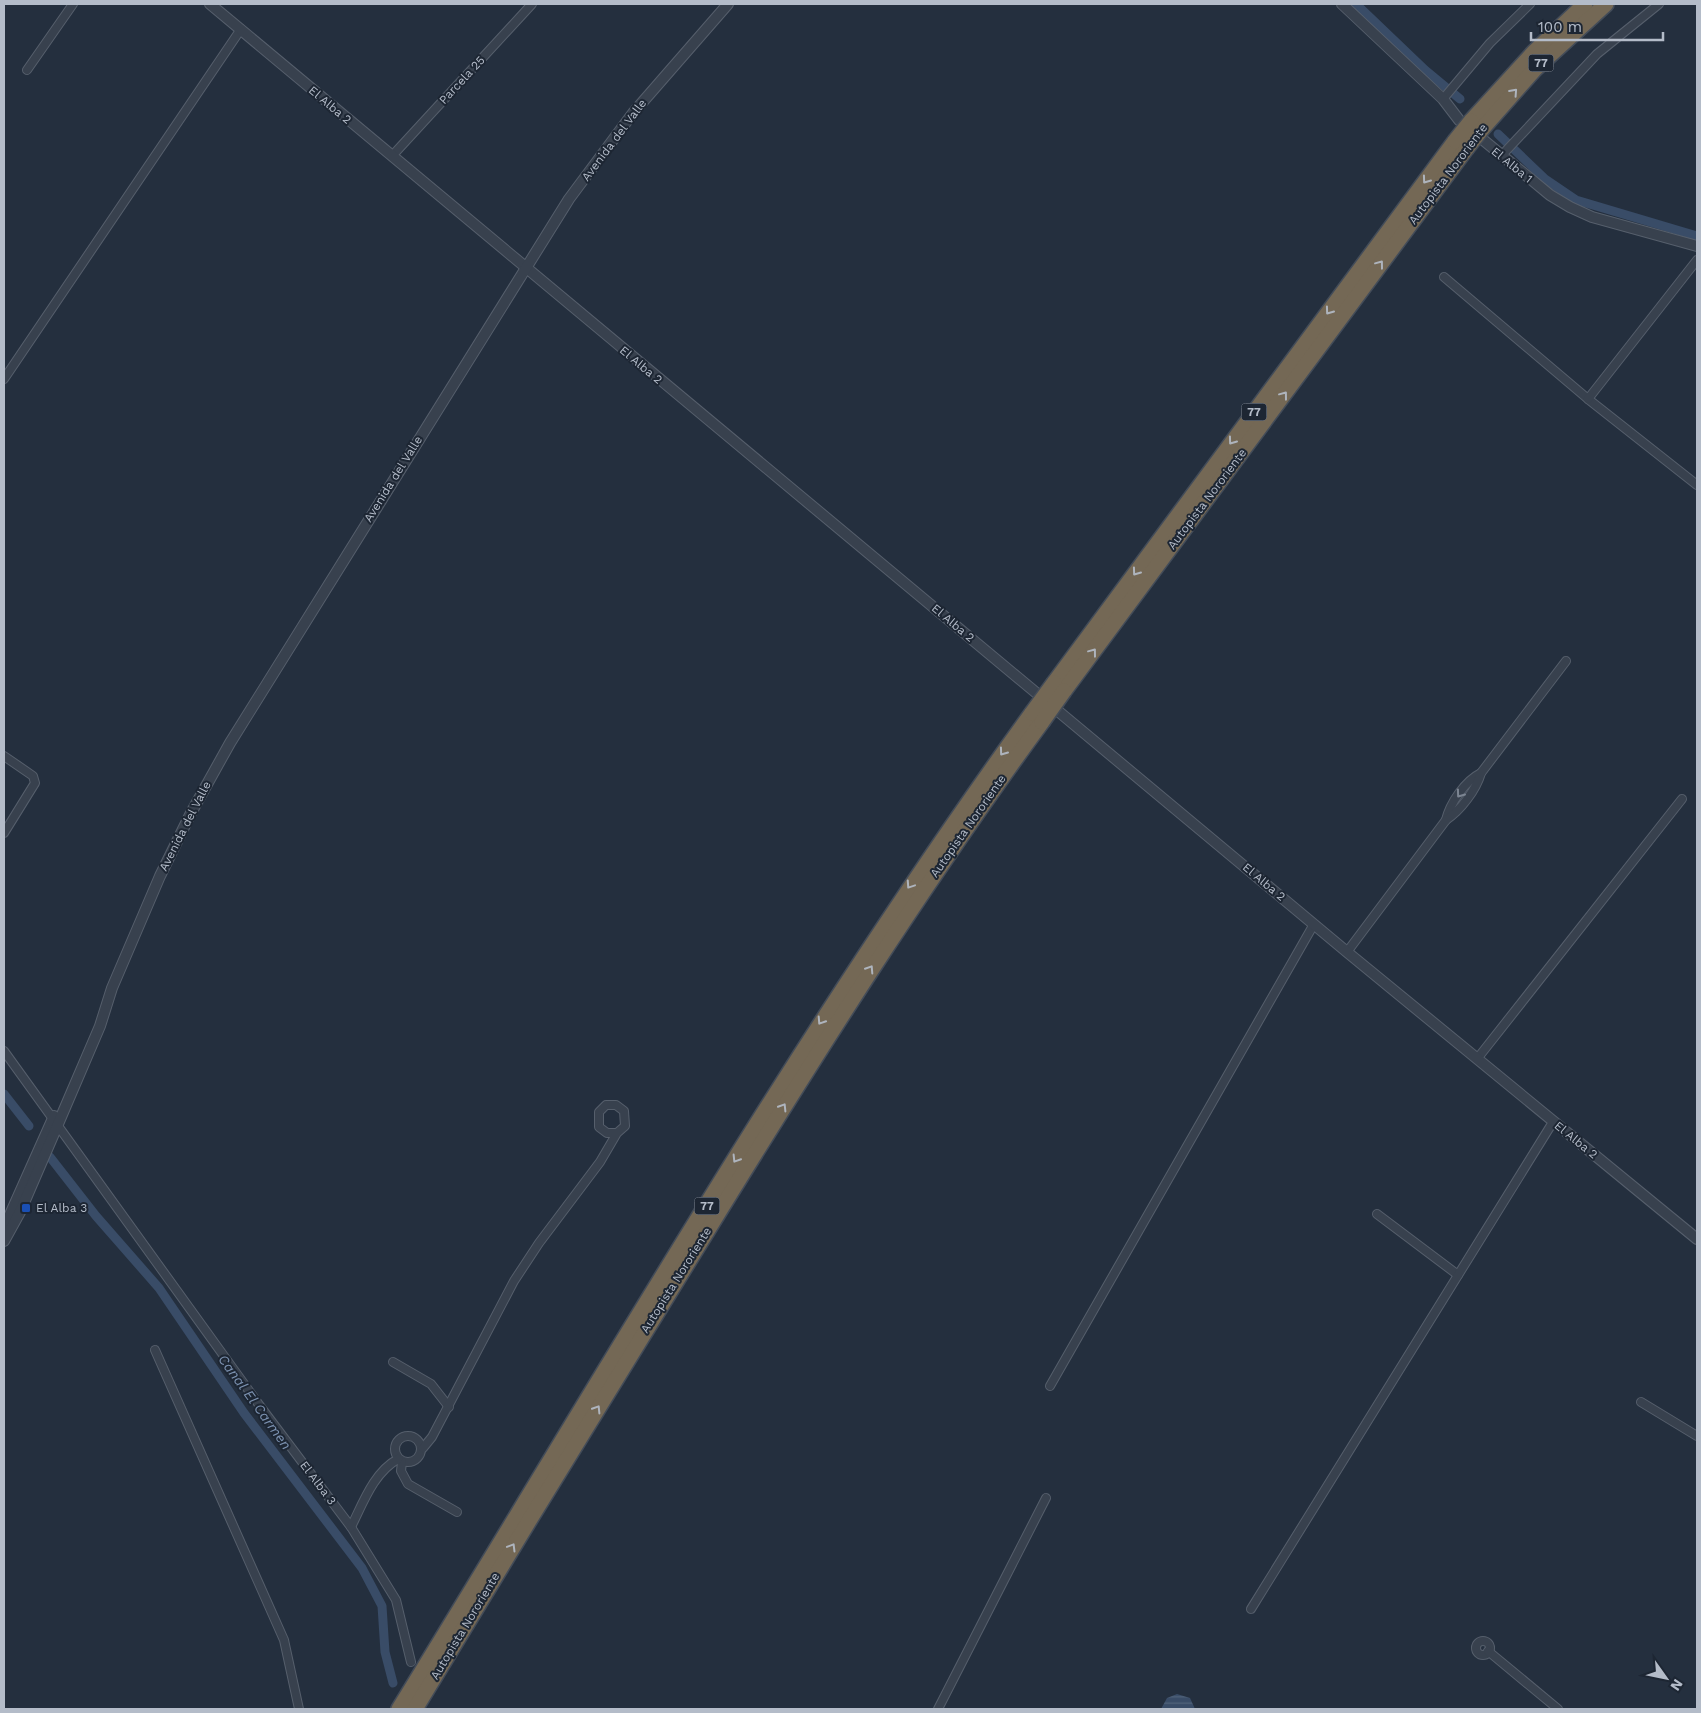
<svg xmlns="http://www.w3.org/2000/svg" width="1701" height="1713" font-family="'Work Sans',sans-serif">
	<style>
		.water { fill: url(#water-rules) }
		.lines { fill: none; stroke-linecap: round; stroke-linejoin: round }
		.canal { stroke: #394c67; stroke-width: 9 }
		.minor-casing { stroke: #565f6c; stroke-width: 10 }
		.tertiary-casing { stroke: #565f6c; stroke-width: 12 }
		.motorway-casing { stroke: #434c59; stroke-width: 18 }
		.minor { stroke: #38414e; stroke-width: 8 }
		.tertiary { stroke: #38414e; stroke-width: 10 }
		.motorway { stroke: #746855; stroke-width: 15 }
		.motorway-bridge-casing { stroke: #434c59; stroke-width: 18; stroke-linecap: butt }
		.motorway-bridge { stroke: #746855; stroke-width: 15 }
		.oneway { stroke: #aeb4bd }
		.oneway2 { stroke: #7c8592 }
		.transit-dot { fill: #1a4fb4; stroke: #1d2633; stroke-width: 2 }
		.labels { text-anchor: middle; stroke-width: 4; stroke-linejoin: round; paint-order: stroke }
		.shield { fill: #1d2633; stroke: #878f9c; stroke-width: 1 }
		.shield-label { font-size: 11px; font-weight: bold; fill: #b4bcc9 }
		.street-label { font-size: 12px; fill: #b4bcc9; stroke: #1d2633 }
		.poi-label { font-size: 12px; fill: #b4bcc9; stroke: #1d2633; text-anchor: start }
		.water-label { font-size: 14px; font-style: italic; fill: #7c92b1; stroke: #1d2633 }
	</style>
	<defs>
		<pattern id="water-rules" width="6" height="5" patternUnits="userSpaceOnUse" patternTransform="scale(1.25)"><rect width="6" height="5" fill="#394c67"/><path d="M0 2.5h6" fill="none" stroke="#53647b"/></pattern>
	</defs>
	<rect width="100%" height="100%" fill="#242f3e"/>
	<polygon class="water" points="1177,1694 1190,1698 1195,1709 1161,1709 1167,1698"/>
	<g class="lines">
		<g class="canal">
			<polyline points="1356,4 1425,70 1460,99"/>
			<polyline points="1498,134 1545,179 1576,200 1697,236"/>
			<polyline points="4,1094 29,1126"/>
			<polyline points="50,1157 96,1216 159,1288 244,1413 362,1568 382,1606 385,1652 393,1683"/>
		</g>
		<defs>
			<g id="minor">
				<polyline points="27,70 73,4"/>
				<polyline points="1443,99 1490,43 1530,4"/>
				<polyline points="1502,155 1597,54 1659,4"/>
				<polyline points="392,156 532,4"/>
				<polyline points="1444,277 1588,399 1697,485"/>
				<polyline points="4,379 241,29"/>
				<polyline points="1588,399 1697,260"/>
				<polyline points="4,756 33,776 35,783 4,833"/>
				<path d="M 1446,820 C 1450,803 1465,781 1481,773"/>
				<path d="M 1347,952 L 1446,820 C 1461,810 1476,790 1481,773 L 1566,661"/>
				<polyline points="4,1051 260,1406 351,1527 396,1600 411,1662"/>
				<polyline points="1477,1059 1682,799"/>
				<polyline points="1377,1214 1458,1275"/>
				<polyline points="155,1350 284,1640 299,1709"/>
				<polyline points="393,1362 431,1384 449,1407"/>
				<polyline points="1050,1386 1314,924"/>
				<polyline points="1641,1402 1697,1436"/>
				<circle cx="408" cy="1449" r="13"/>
				<polyline points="423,1448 432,1437 514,1281 539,1243 600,1162 617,1133 625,1126 624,1111 616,1105 606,1105 599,1112 599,1127 607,1133 617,1133"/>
				<polyline points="402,1462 401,1471 408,1484 457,1512"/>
				<path d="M 351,1527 C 363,1503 374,1472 398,1459"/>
				<polyline points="1251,1609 1553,1122"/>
				<circle cx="1483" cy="1648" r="7"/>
				<polyline points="1488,1651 1558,1709"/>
				<polyline points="938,1709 1046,1498"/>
			</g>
			<g id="tertiary">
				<polyline points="210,4 1347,952 1697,1239"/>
				<polyline points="1342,4 1443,99 1459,120 1550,195 1570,207 1592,217 1697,246"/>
				<polyline points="4,1228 54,1116"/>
				<polyline points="4,1241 20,1212 58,1124 100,1026 112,988 160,876 191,813 230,743 569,199 633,113 728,4"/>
			</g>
			<g id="motorway">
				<polyline points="1471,121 1534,52 1585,4"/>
				<polyline points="1482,129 1535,69 1606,4"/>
				<polyline points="1054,683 1455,141"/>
				<polyline points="1064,691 1466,149"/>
				<path d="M 399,1709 C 605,1374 801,1032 1032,713"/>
				<path d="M 415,1709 C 512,1548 610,1388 709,1228 C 816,1054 922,886 1042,722"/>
			</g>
		</defs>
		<use href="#minor" class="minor-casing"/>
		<use href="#tertiary" class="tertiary-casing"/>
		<use href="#motorway" class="motorway-casing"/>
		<use href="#minor" class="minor"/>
		<use href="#tertiary" class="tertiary"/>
		<use href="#motorway" class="motorway"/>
		<defs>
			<g id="motorway-bridge">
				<polyline points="1455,141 1471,121"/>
				<polyline points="1466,149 1482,129"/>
				<polyline points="1032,713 1054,683"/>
				<polyline points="1042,722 1064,691"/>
			</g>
		</defs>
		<use href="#motorway-bridge" class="motorway-bridge-casing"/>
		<use href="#motorway-bridge" class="motorway-bridge"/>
	</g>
	<defs><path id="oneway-chevron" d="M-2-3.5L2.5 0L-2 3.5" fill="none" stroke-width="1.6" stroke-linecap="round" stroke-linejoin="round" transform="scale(1.25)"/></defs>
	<g class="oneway">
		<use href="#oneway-chevron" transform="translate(1514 92) rotate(-48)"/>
		<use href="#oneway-chevron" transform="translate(1426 180) rotate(126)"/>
		<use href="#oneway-chevron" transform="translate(1380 264) rotate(-53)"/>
		<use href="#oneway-chevron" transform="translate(1329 311) rotate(126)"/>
		<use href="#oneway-chevron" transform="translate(1284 395) rotate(-53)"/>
		<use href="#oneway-chevron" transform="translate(1232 441) rotate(126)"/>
		<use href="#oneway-chevron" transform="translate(1136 572) rotate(126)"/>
		<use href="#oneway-chevron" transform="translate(1093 652) rotate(-53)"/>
		<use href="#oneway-chevron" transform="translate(1003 752) rotate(126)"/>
		<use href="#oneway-chevron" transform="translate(910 885) rotate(124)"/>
		<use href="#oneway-chevron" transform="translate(870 969) rotate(-57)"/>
		<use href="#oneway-chevron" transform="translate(821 1021) rotate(123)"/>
		<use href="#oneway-chevron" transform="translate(783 1107) rotate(-58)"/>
		<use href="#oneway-chevron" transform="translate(736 1159) rotate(122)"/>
		<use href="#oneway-chevron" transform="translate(597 1409) rotate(-58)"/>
		<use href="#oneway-chevron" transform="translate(512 1547) rotate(-59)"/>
	</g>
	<use class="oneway2" href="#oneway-chevron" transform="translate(1460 794) rotate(126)"/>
	<rect class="transit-dot" x="21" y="1203" width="10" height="10" rx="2.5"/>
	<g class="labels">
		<g class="shield">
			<rect x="1528.5" y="54.5" width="25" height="17" rx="4"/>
			<rect x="1241.5" y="403.5" width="25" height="17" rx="4"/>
			<rect x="694.5" y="1197.5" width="25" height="17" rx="4"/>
		</g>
		<g class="shield-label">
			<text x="1541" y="67">77</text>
			<text x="1254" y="416">77</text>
			<text x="707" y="1210">77</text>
		</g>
		<g class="street-label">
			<text transform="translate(462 80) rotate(-47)" y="4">Parcela 25</text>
			<text transform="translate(330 105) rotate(40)" y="4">El Alba 2</text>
			<text transform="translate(614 140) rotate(-53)" y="4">Avenida del Valle</text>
			<text transform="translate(1512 165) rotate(39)" y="4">El Alba 1</text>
			<text transform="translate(1448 174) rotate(-53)" y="4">Autopista Nororiente</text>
			<text transform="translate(641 365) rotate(40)" y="4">El Alba 2</text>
			<text transform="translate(393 479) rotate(-58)" y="4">Avenida del Valle</text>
			<text transform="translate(1207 499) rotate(-53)" y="4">Autopista Nororiente</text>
			<text transform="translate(953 623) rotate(40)" y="4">El Alba 2</text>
			<text transform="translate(185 826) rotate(-63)" y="4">Avenida del Valle</text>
			<text transform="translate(968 826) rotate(-55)" y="4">Autopista Nororiente</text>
			<text transform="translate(1264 882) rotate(40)" y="4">El Alba 2</text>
			<text transform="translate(1576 1140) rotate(39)" y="4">El Alba 2</text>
			<text transform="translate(676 1280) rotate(-58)" y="4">Autopista Nororiente</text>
			<text transform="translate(318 1483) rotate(53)" y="4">El Alba 3</text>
			<text transform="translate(465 1626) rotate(-59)" y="4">Autopista Nororiente</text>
		</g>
		<g class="poi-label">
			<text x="36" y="1212">El Alba 3</text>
		</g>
		<g class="water-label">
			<text transform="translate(255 1402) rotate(54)" y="5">Canal El Carmen</text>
		</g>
	</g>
	<rect width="1701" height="1713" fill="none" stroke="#b4bcc9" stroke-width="10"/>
	<g transform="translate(1666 1678) rotate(123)" stroke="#1d2633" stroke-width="4" paint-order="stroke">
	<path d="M0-4L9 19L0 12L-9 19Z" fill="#b4bcc9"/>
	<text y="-8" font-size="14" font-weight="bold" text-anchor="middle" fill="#b4bcc9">N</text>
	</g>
	<path d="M1531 32v8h132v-8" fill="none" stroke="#b4bcc9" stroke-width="2.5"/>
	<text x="1538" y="32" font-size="15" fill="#b4bcc9" stroke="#1d2633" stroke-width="4" paint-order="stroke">100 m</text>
</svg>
